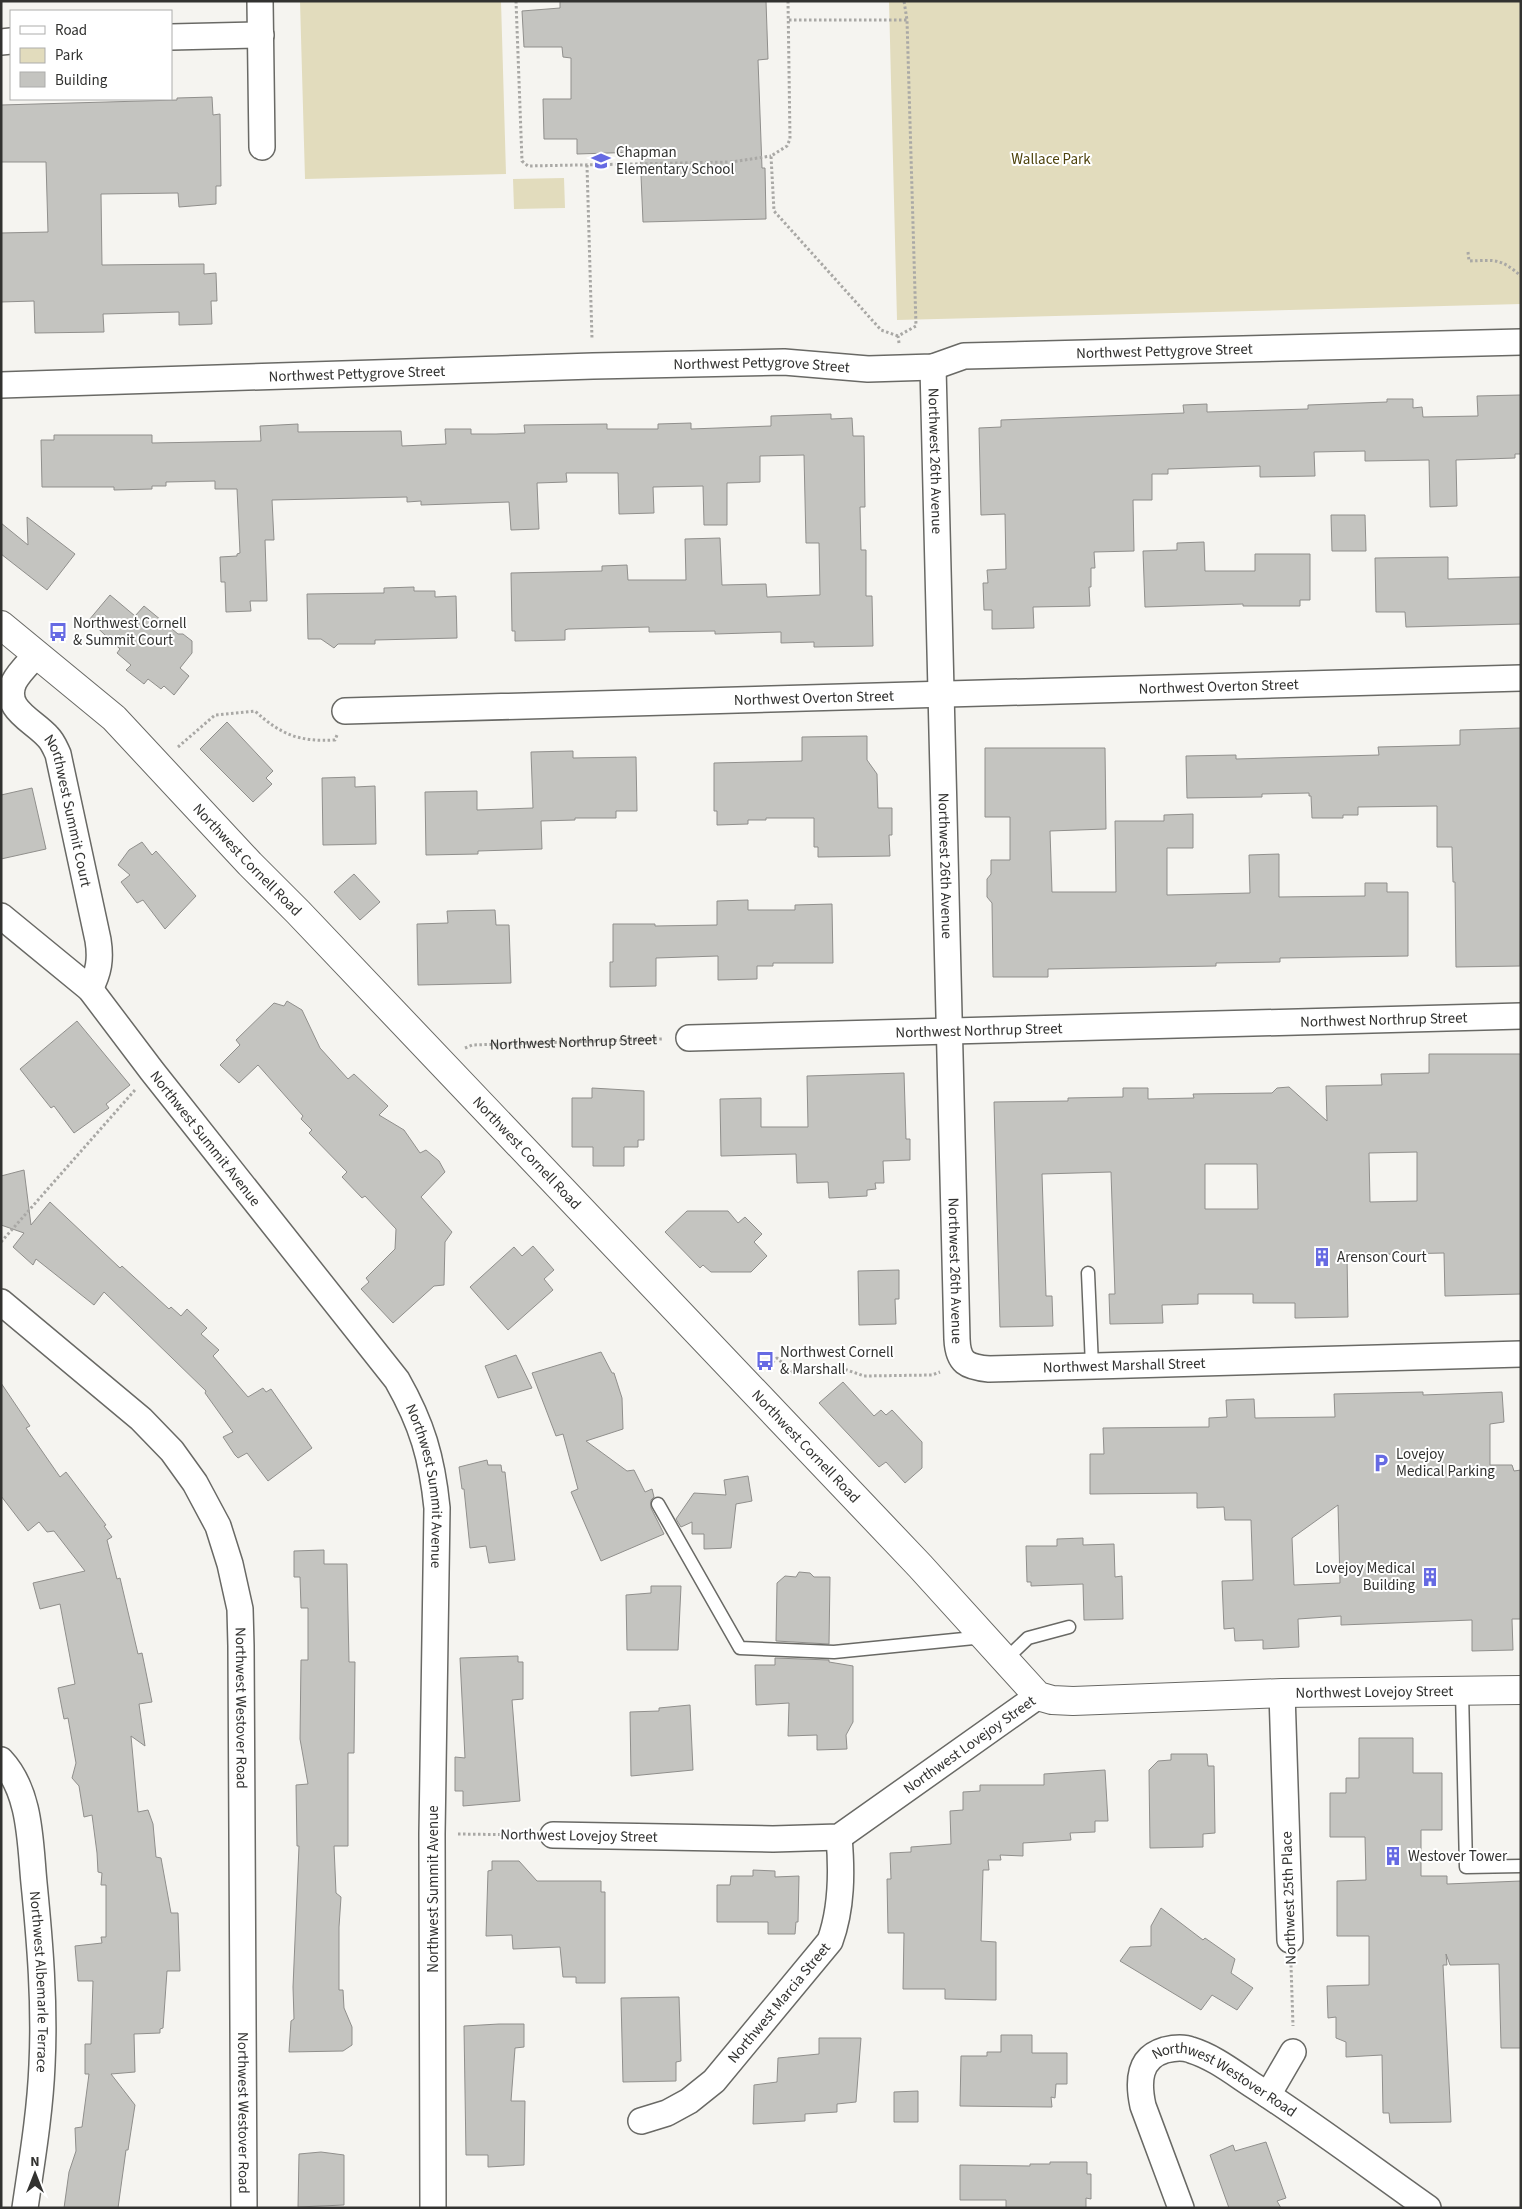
<svg xmlns="http://www.w3.org/2000/svg" width="1522" height="2209" font-family="'Source Sans 3',sans-serif">
<style>
.green{fill:#e2dcbd}
.building{fill:#c4c4c0;stroke:#908f8c;fill-rule:evenodd}
.lines{fill:none;stroke-linecap:round;stroke-linejoin:round}
.lane-casing{stroke:#696965;stroke-width:15}
.street-casing{stroke:#696965;stroke-width:28}
.secondary-casing{stroke:#696965;stroke-width:30}
.path{stroke:#a9a8a5;stroke-width:3;stroke-dasharray:2.5 2.5;stroke-linecap:butt}
.lane{stroke:#fff;stroke-width:12}
.street{stroke:#fff;stroke-width:25}
.secondary{stroke:#fff;stroke-width:28}
.labels{text-anchor:middle;dominant-baseline:central;stroke-width:4;stroke-linejoin:round;paint-order:stroke}
.poi-label{font-size:15px;fill:#323230;stroke:#fff;text-anchor:start}
.park-label{font-size:15px;fill:#4e430c;stroke:#fff}
.street-label{font-size:15px;fill:#323230;stroke:#fff}
</style>
<rect width="100%" height="100%" fill="#f5f4f0"/>
<!-- green -->
<path class="green" d="M300,1H501L506,174L305,179Z
M889,1H1521V304L897,320Z
M564,178L565,208L514,209L513,179Z"/>
<!-- building -->
<path class="building" d="M560,1H766L768,59L758,60L762,168H765L766,219L643,222L640,152L577,154V139H544L543,99H571V58L563,57L562,47H524L522,11L560,8Z
M212,97L213,115L220,114L221,186H216V204L179,207L178,193L101,194L102,265L204,264V274L216,273L217,301H211L212,324L179,325V312L103,314L104,332L35,333L34,301L1,302V233L48,232L46,162H1V105L177,100V98Z
M1521,395V454H1515V458L1456,460L1457,506L1430,507L1429,460L1365,461V451L1314,452L1315,476L1260,477V466L1168,469V474H1152V500H1133L1134,551L1094,552L1095,568H1091V587H1089L1090,606L1033,607L1034,628L992,629V610H984L983,583H988L987,570L1006,569L1005,514L981,515L979,428L1001,427V420L1184,413L1183,405L1207,404V412L1308,409V405L1387,402V399H1413V408L1422,407L1423,417L1478,416L1477,396Z
M831,414V419L852,418L853,436H864L865,507H860L861,550H866V596H872L873,646L814,647V642L781,643V632L715,634V631L649,632V627L568,629L565,630V640L515,641V631H512L511,573L602,571V566L627,565L628,580H686L685,539L720,538L722,585L766,584L767,597L820,595L819,543H806L804,455L760,456V482L727,483V525H704L703,486L653,487L654,513L619,514L618,473H566L567,482L537,483L539,529L511,530L509,502L421,505V501L407,502V497L272,500L274,540H265L267,601H250L251,611L226,612L225,582H221L220,557L237,556V554L240,553L237,489H215V481L166,482V486H152V489L114,490V487H42L41,440H54V435H152V443L261,441L260,426L298,424V432L401,431L402,446L446,444L445,429H471V434H496L525,433L524,425L607,424V429H658V424L691,423V429L771,426V416Z
M1331,515H1365L1366,551H1332Z
M27,517L75,554L47,590L1,554V523L28,545Z
M1204,542L1205,571H1255V554H1310V600H1300V606H1243V604L1145,607L1143,551L1177,550V543Z
M1448,557V579L1521,577V624L1406,627L1405,612H1376L1375,558Z
M414,587V591H435V597L456,596L457,638L375,640V644H338L334,648L321,639H308L307,594L384,593V588Z
M110,595L135,616L144,606L178,634H183L192,641V653L180,668L189,676L174,695L164,686L161,689L148,679L144,684L126,670L131,665L117,653L120,649L89,620Z
M227,722L273,771L266,778L272,784L253,802L200,749Z
M1521,728L1520,966L1456,967L1455,882H1453L1452,847H1437V806L1358,807V815H1343V818H1312L1311,796H1309V793L1262,794V797L1187,798L1186,756L1236,755V759L1379,755L1378,747L1460,745V730Z
M867,736V760L877,774L878,808H892V835H889L890,856L818,857V847H814V818H766V820H748V824L717,825V811H714V763L802,761V737Z
M985,748H1105L1106,829L1050,831L1052,892H1116L1115,821H1164V815L1193,814V848H1167V895L1250,893L1249,855L1279,854V897L1365,896V883H1387V892H1408V956L1280,958V962L1216,963V966L1048,969V977H993L992,903L987,897V879L991,874V860H1010V817H985Z
M573,751V758L636,757L637,811H616V818H575V820L541,821L542,849L478,851V854L426,855L425,792L477,791V810L533,808L531,752Z
M355,777V787L375,786L376,844L323,845L322,778Z
M32,788L46,849L1,859V795Z
M142,842L152,855L156,851L196,896L165,929L143,900L137,903L121,882L130,875L118,865L129,850Z
M354,874L380,902L360,920L334,892Z
M748,900V910H795V905L832,904L833,963H773V966H757V979L718,980V956L656,958V986L610,987V962H613V924H655V926L717,925V901Z
M495,910L496,925H509L511,983L418,985L417,924L448,923L447,911Z
M287,1001L302,1010L320,1048L348,1079L354,1074L388,1106L379,1115L404,1130L420,1153L426,1150L439,1161L445,1172L421,1197L452,1232L445,1242L444,1285L434,1286L393,1323L361,1289L369,1282L366,1278L395,1249L396,1229L365,1196L362,1198L342,1177L347,1172L309,1133L312,1130L301,1119L303,1116L258,1065L239,1083L220,1065L240,1045L236,1040L274,1003L284,1006Z
M77,1021L130,1085L106,1104L109,1108L74,1133L54,1106L51,1108L20,1069Z
M1429,1054H1521V1294L1445,1296L1444,1253L1347,1255L1348,1317L1295,1318V1303H1253V1294H1198V1304L1162,1305L1163,1323L1110,1324L1109,1294H1115L1111,1172L1042,1174L1046,1296H1052L1053,1326L1000,1327L994,1102L1068,1101V1098L1123,1097V1088H1148V1099L1194,1098L1193,1094L1272,1093L1277,1088L1289,1087L1327,1121L1326,1086L1382,1085L1381,1074L1429,1073ZM1417,1152V1201L1370,1202L1369,1153ZM1205,1164H1257L1258,1209H1205Z
M904,1073L906,1139H910V1160L883,1161L884,1183H875L876,1189L867,1190V1196L829,1198L828,1182L797,1183L796,1154L721,1156L720,1099L761,1098V1127H808L807,1076Z
M592,1088L644,1091V1140H638V1147H624V1166H593V1147H572V1098H592Z
M24,1170L31,1225L50,1202L120,1268L122,1266L169,1309L171,1307L181,1316L187,1309L207,1328L201,1334L219,1350L213,1356L248,1397L263,1388L266,1392L271,1389L312,1448L268,1481L247,1453L238,1458L235,1455L223,1437L233,1432L205,1393L206,1391L104,1292L94,1305L36,1259L33,1265L13,1247L24,1233L1,1225V1176Z
M687,1211H728L738,1223L745,1217L762,1234L754,1242L767,1256L751,1272H711L703,1265L700,1268L665,1232Z
M533,1246L554,1270L544,1279L553,1290L508,1330L470,1287L514,1247L522,1256Z
M899,1270V1299H895L896,1324L859,1325L858,1271Z
M601,1352L612,1373H614L622,1398L623,1429L586,1441L627,1471L634,1470L645,1492L652,1489L654,1497L651,1500V1508L664,1534L601,1561L571,1492L578,1489L563,1434L556,1436L532,1373Z
M516,1355L532,1388L498,1398L485,1366Z
M843,1382L874,1416L881,1410L886,1415L892,1410L922,1442V1468L905,1483L886,1462L879,1467L819,1403Z
M1,1383L30,1426L26,1428L60,1477L66,1472L106,1525L104,1526L112,1537L107,1540L117,1579L120,1578L138,1654L142,1653L152,1702L139,1704L145,1746L131,1736L138,1812L148,1810L153,1824L156,1857L161,1858L171,1913H178L180,1971H167L163,2028L160,2029V2033L134,2034L135,2072L111,2074L135,2105L128,2150H126L118,2208H64L69,2172L76,2151L75,2128L82,2127L89,2074H85V2044H91L93,1981H78L75,1946L102,1943L101,1937H106V1885H101L102,1873L98,1872L97,1853L92,1815L84,1817L79,1786L72,1778L76,1763L68,1718L64,1719L58,1688L75,1684L60,1604L40,1609L33,1583L85,1571L54,1531L47,1532L39,1522L28,1531L1,1496Z
M1423,1392V1395L1502,1392L1504,1422L1490,1424V1465H1512L1514,1471L1521,1470V1619H1512L1513,1650L1472,1651V1620L1341,1625V1616L1298,1619L1299,1647L1263,1649V1640L1235,1641L1234,1628L1224,1629L1222,1581L1253,1580L1251,1520H1225L1224,1507L1197,1508V1493L1090,1494V1454H1104L1103,1428L1209,1427V1418L1227,1417L1226,1400L1254,1399L1255,1418L1335,1417L1334,1394ZM1338,1505L1340,1583L1294,1585L1292,1538Z
M487,1460L488,1465H501L502,1472H505L515,1560L489,1563L486,1546L470,1548L464,1489H462L459,1467Z
M748,1476L752,1501L736,1504L731,1548L704,1549V1534H692V1522L681,1527L676,1519L694,1493L726,1495L724,1480Z
M1083,1538V1545L1114,1544L1115,1577L1122,1576L1123,1619L1084,1620L1083,1584L1031,1586V1582H1027L1026,1546H1057V1539Z
M324,1550V1564H347L349,1662H355L354,1753H348V1846H334L336,1893L341,1897L339,1927V1990H343L344,2008L352,2027V2045L343,2051L289,2052L291,2021L294,2019L293,1987L299,1846H297L296,1785L308,1784L300,1739L301,1660H308V1608H301L300,1577H294V1551Z
M799,1572L810,1573L814,1577H830L829,1644L776,1641L777,1583L785,1576L796,1577Z
M651,1586H681L678,1650H627L626,1595L651,1593Z
M518,1656V1662H523V1699L512,1700L520,1801L463,1806V1791H455V1757L465,1758L460,1658Z
M775,1658L829,1660V1662L853,1666V1722L846,1735L847,1749L817,1750V1735L788,1736L789,1703L756,1705L755,1665H775Z
M690,1705L693,1770L631,1776L630,1712L659,1711V1708Z
M1359,1738H1413V1773H1442V1830H1421V1876H1447V1884L1521,1881V2048H1501L1499,1964L1450,1965L1446,1954L1447,1965H1443L1451,2122L1390,2123L1389,2113H1383L1382,2055L1346,2057V2042L1336,2038V2017L1328,2018L1327,1986L1369,1985V1936H1337V1881L1366,1880L1365,1837H1330V1793H1346V1778H1359Z
M1171,1754H1207L1208,1766H1214L1215,1833L1203,1834V1847L1150,1848L1149,1770L1158,1761L1171,1760Z
M1105,1770L1108,1821H1095V1832L1070,1833L1071,1840L1023,1843V1856L1000,1855L1001,1860H988L989,1870H983L981,1941L996,1942V2000L945,1999V1989H903L904,1933H888L887,1879H891L890,1853L911,1852V1847L951,1844L950,1811L963,1810V1792L980,1791V1785H1044V1774Z
M492,1861H519L537,1881H601V1892H605V1983H576V1977H563L560,1947L513,1949L512,1935L486,1936L488,1871L492,1870Z
M753,1870L775,1871V1877L799,1876L798,1922H796L795,1934H768V1922H717V1885H730L731,1876H753Z
M1161,1908L1203,1940L1205,1938L1235,1959L1231,1973L1253,1988L1237,2010L1212,1995L1201,2010L1120,1961L1130,1947L1151,1946V1926Z
M679,1997L681,2061L676,2062V2081L623,2082L621,1998Z
M499,2024H524V2047L515,2048L511,2101H525L524,2165L488,2167V2155H466L464,2026Z
M1001,2035H1032V2053H1067V2084H1056L1055,2098L1051,2097L1052,2107L960,2106L961,2056H987V2052H1001Z
M819,2038H861L856,2102L837,2104V2112L805,2114V2121L753,2124L754,2085L777,2082L778,2058L819,2054Z
M918,2091V2122H894V2092Z
M1266,2142L1286,2198L1277,2201L1281,2208H1229L1210,2155L1233,2145L1235,2151Z
M321,2152L344,2155V2205L298,2207L299,2154Z
M1050,2162H1087V2174H1091V2199L1086,2198V2208H1006V2200H960V2165L1030,2166V2164H1050Z"/>
<g class="lines">
<!-- lane casing -->
<g class="lane-casing">
<path id="lane" d="M1088,1273L1092,1366
M658,1504L740,1648L834,1652L984,1637
M1005,1660L1028,1638L1069,1627
M1462,1691L1466,1867L1521,1866"/>
</g>
<!-- street casing -->
<g class="street-casing">
<g id="street">
<path d="M260,1L262,147"/>
<path d="M171,37L261,35"/>
<path d="M1,42L11,41"/>
<path id="s2" d="M933,367L957,1339C958,1363 967,1367 989,1369L1521,1354"/>
<path id="s3" d="M1,385L593,366L784,362L868,369L933,367L964,356L1521,342"/>
<path id="s4" d="M37,654C30,662 19,672 14,682C2,709 33,720 48,737C53,742 55,748 58,754L98,940C101,959 99,972 90,989"/>
<path id="s5" d="M345,711L1521,678"/>
<path id="s6" d="M1,916L90,989L152,1071L397,1380C422,1424 432,1458 437,1508L432,1834L433,2208"/>
<path id="s7" d="M689,1038L1521,1016"/>
<path id="s8" d="M1,1302L141,1419L172,1451L195,1483L218,1526L230,1564L240,1609L241,1646L244,2208"/>
<path d="M1282,1693L1290,1940"/>
<path id="s9" d="M1,1760C31,1792 30,1842 34,1883C40,1943 45,2004 42,2065C40,2113 32,2160 25,2208"/>
<path id="s10" d="M553,1835L773,1839L839,1837L1038,1696"/>
<path d="M1268,2095L1293,2052"/>
<path id="s11" d="M641,2121L667,2113L689,2101L714,2081L830,1941C842,1908 842,1872 839,1837"/>
<path id="s12" d="M1181,2208L1143,2106C1138,2083 1138,2058 1165,2050C1173,2048 1184,2047 1191,2050C1214,2057 1234,2073 1254,2086C1313,2124 1370,2167 1428,2208"/>
</g>
</g>
<!-- secondary casing -->
<g class="secondary-casing">
<g id="secondary">
<path id="s13" d="M1,625L114,718L250,864L298,912L920,1566L1038,1696L1052,1700L1073,1701L1282,1693L1521,1690"/>
</g>
</g>
<!-- path -->
<g class="path">
<path d="M516,1L522,161L528,166L731,162L771,156"/>
<path d="M788,1L790,139L787,146L771,156L774,211L881,330L898,336"/>
<path d="M789,20H907"/>
<path d="M587,165L592,339"/>
<path d="M1468,252L1469,261C1496,260 1500,258 1521,276"/>
<path d="M899,343L898,336L916,326L907,20L904,1"/>
<path d="M178,747L215,715L255,711C281,735 300,742 335,740L337,735"/>
<path id="s1" d="M465,1048L472,1045L663,1039"/>
<path d="M1,1242L135,1090"/>
<path d="M769,1366L777,1358L792,1372L847,1370L864,1376L932,1375L940,1372"/>
<path d="M458,1834L527,1835"/>
<path d="M1291,1965L1293,2026"/>
</g>
<!-- lane -->
<use href="#lane" class="lane"/>
<!-- street -->
<use href="#street" class="street"/>
<!-- secondary -->
<use href="#secondary" class="secondary"/>
</g>
<!-- icons -->
<defs>
<g id="school-bare" transform="scale(1.5)"><path d="M0-5L7-2L0 1L-7-2ZM-4 1L0 2.5L4 1V4Q0 6-4 4Z" fill="#666ae3" stroke="#fff" stroke-width="2.5" paint-order="stroke"/></g>
<g id="bus-bare" transform="scale(1.5)"><path d="M-5-6H5V4H4V6H2V4H-2V6H-4V4H-5ZM-3.5-4V0h7V-4ZM-3.5 1.2v1.5H-2V1.2ZM2 1.2v1.5H3.5V1.2Z" fill="#666ae3" stroke="#fff" stroke-width="2.5" paint-order="stroke"/></g>
<g id="building-bare" transform="scale(1.5)"><path d="M-4-6H4V6H1V3H-1V6H-4ZM-2.5-4.3h1.7v1.8h-1.7ZM.8-4.3h1.7v1.8H.8ZM-2.5-1h1.7V.8h-1.7ZM.8-1h1.7V.8H.8Z" fill="#666ae3" stroke="#fff" stroke-width="2.5" paint-order="stroke"/></g>
<g id="parking-bare" transform="scale(1.5)"><path d="M-3.5-5.5H1a3.5 3.5 0 0 1 0 7H-1V5.5H-3.5ZM-1-3.4V-.6H.8a1.4 1.4 0 0 0 0-2.8Z" fill="#666ae3" stroke="#fff" stroke-width="2.5" paint-order="stroke"/></g>
</defs>
<g fill-rule="evenodd">
<use href="#school-bare" x="601" y="161"/>
<use href="#bus-bare" x="58" y="632"/>
<use href="#building-bare" x="1322" y="1257"/>
<use href="#bus-bare" x="765" y="1361"/>
<use href="#parking-bare" x="1381" y="1463"/>
<use href="#building-bare" x="1430" y="1577"/>
<use href="#building-bare" x="1393" y="1856"/>
</g>
<g class="labels">
<!-- poi labels -->
<g class="poi-label">
<text x="616" y="152">Chapman<tspan x="616" dy="17">Elementary School</tspan></text>
<text x="73" y="623">Northwest Cornell<tspan x="73" dy="17">&amp; Summit Court</tspan></text>
<text x="1337" y="1257">Arenson Court</text>
<text x="780" y="1352">Northwest Cornell<tspan x="780" dy="17">&amp; Marshall</tspan></text>
<text x="1396" y="1454">Lovejoy<tspan x="1396" dy="17">Medical Parking</tspan></text>
<text x="1415" y="1568" text-anchor="end">Lovejoy Medical<tspan x="1415" dy="17">Building</tspan></text>
<text x="1408" y="1856">Westover Tower</text>
</g>
<!-- park labels -->
<g class="park-label">
<text x="1051" y="159">Wallace Park</text>
</g>
<!-- street labels -->
<g class="street-label">
<text stroke="none"><textPath href="#s3" startOffset="1166">Northwest Pettygrove Street</textPath></text>
<text stroke="none"><textPath href="#s3" startOffset="761">Northwest Pettygrove Street</textPath></text>
<text stroke="none"><textPath href="#s3" startOffset="356">Northwest Pettygrove Street</textPath></text>
<text stroke="none"><textPath href="#s2" startOffset="94">Northwest 26th Avenue</textPath></text>
<text stroke="none"><textPath href="#s5" startOffset="874">Northwest Overton Street</textPath></text>
<text stroke="none"><textPath href="#s5" startOffset="469">Northwest Overton Street</textPath></text>
<text stroke="none"><textPath href="#s4" startOffset="184">Northwest Summit Court</textPath></text>
<text stroke="none"><textPath href="#s13" startOffset="341">Northwest Cornell Road</textPath></text>
<text stroke="none"><textPath href="#s2" startOffset="499">Northwest 26th Avenue</textPath></text>
<text stroke="none"><textPath href="#s7" startOffset="695">Northwest Northrup Street</textPath></text>
<text stroke="none"><textPath href="#s7" startOffset="290">Northwest Northrup Street</textPath></text>
<text stroke="none"><textPath href="#s1" startOffset="109">Northwest Northrup Street</textPath></text>
<text stroke="none"><textPath href="#s6" startOffset="304">Northwest Summit Avenue</textPath></text>
<text stroke="none"><textPath href="#s13" startOffset="746">Northwest Cornell Road</textPath></text>
<text stroke="none"><textPath href="#s2" startOffset="904">Northwest 26th Avenue</textPath></text>
<text stroke="none"><textPath href="#s2" startOffset="1158">Northwest Marshall Street</textPath></text>
<text stroke="none"><textPath href="#s13" startOffset="1151">Northwest Cornell Road</textPath></text>
<text stroke="none"><textPath href="#s6" startOffset="724">Northwest Summit Avenue</textPath></text>
<text stroke="none"><textPath href="#s13" startOffset="1829">Northwest Lovejoy Street</textPath></text>
<text stroke="none"><textPath href="#s8" startOffset="500">Northwest Westover Road</textPath></text>
<text stroke="none"><textPath href="#s10" startOffset="446">Northwest Lovejoy Street</textPath></text>
<text transform="translate(579 1836) rotate(1)">Northwest Lovejoy Street</text>
<text transform="translate(433 1889) rotate(-90)">Northwest Summit Avenue</text>
<text transform="translate(1289 1898) rotate(-92)">Northwest 25th Place</text>
<text stroke="none"><textPath href="#s9" startOffset="229">Northwest Albemarle Terrace</textPath></text>
<text stroke="none"><textPath href="#s11" startOffset="186">Northwest Marcia Street</textPath></text>
<text stroke="none"><textPath href="#s12" startOffset="244">Northwest Westover Road</textPath></text>
<text stroke="none"><textPath href="#s8" startOffset="905">Northwest Westover Road</textPath></text>
</g>
</g>
<!-- border -->
<rect width="1522" height="2209" fill="none" stroke="#323230" stroke-width="5"/>
<!-- legend -->
<rect x="10" y="10" width="162" height="90" fill="#ffffff" stroke="#adadac"/>
<rect x="20" y="26" width="25" height="8" fill="#ffffff" stroke="#adadac"/>
<text x="55" y="35" font-size="15" fill="#323230">Road</text>
<rect x="20" y="48" width="25" height="15" fill="#e2dcbd" stroke="#adadac"/>
<text x="55" y="60" font-size="15" fill="#323230">Park</text>
<rect x="20" y="72" width="25" height="15" fill="#c4c4c0" stroke="#adadac"/>
<text x="55" y="85" font-size="15" fill="#323230">Building</text>
<!-- north arrow -->
<g transform="translate(35 2174)" stroke="#ffffff" stroke-width="4" paint-order="stroke">
<path d="M0-4L9 19L0 12L-9 19Z" fill="#323230"/>
<text y="-8" font-size="14" font-weight="bold" text-anchor="middle" fill="#323230">N</text>
</g>
</svg>
